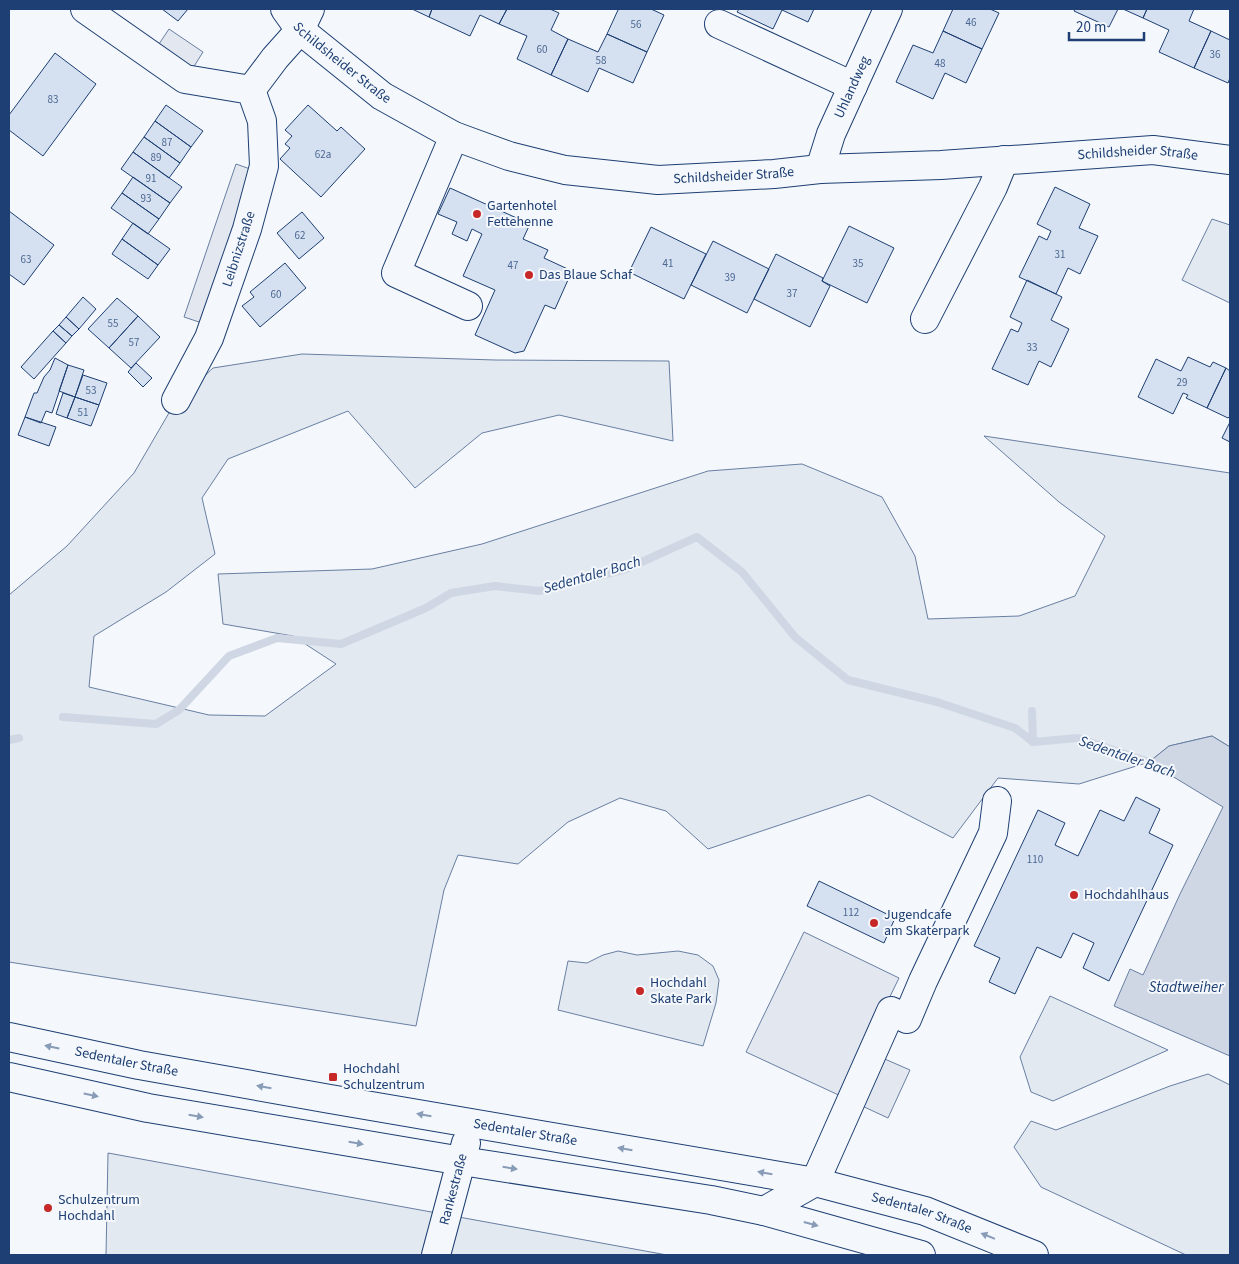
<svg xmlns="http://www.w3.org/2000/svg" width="1239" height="1264" font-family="'Source Sans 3',sans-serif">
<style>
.green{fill:#e3e9f0;stroke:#687fa3}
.parking{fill:#e3e8f0;stroke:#687fa3}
.water{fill:#cfd7e4;stroke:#687fa3}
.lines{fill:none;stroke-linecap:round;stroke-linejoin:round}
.stream{stroke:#cfd7e4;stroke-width:8}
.building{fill:#d5e0f0;stroke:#1d3f73}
.minor-casing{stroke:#1d3f73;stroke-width:30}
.minor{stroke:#f4f7fb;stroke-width:28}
.oneway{fill:#889bb7}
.poi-dot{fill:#c62828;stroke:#f4f7fb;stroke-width:2}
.labels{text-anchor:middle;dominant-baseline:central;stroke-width:4;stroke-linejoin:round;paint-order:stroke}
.number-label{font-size:11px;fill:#4b6792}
.street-label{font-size:14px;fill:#1d3f73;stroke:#f4f7fb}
.poi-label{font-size:14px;fill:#1d3f73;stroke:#f4f7fb;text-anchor:start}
.water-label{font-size:15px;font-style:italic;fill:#1d3f73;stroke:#f4f7fb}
</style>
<rect width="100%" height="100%" fill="#f4f7fb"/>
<!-- green -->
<path class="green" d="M1212,219L1230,225V303L1182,280Z
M302,354L495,360L669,361L673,441L559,415L482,433L415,488L348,411L228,459L202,498L215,554L166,592L94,636L89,687L209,715L265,716L336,664L293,636L223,624L218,574L372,569L482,544L708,471L802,464L882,497L915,556L928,619L1019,616L1075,596L1105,536L1059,502L984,436L1230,473V747L1212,736L1169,746L1149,762L1079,784L998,778L953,838L869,795L708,849L666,811L620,798L568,822L518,864L458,855L444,890L416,1026L9,962V595L67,546L134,473L173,406L213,368Z
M618,951L637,955L678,951L698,955L713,966L719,980L716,1003L703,1046L558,1010L568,961L587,963L603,955Z
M1050,996L1168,1050L1053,1101L1031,1092L1020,1057Z
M1208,1074L1230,1085V1255H1186L1041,1187L1014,1147L1031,1121L1056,1130L1170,1086Z
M108,1153L667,1255H106Z"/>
<!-- parking -->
<path class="parking" d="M169,29L203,52L193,68L159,44Z
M236,164L253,170L202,323L184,317Z
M804,932L899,978L864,1050L910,1070L888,1118L746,1052Z"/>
<!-- water -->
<path class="water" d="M1212,736L1230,747V1056L1114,1006L1130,969L1143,975L1180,894L1223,807L1149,762L1169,746Z"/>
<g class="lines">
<!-- stream -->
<path class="stream" d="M1032,711L1033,742
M63,717L156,724L179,710L229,656L277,638L341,644L426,608L451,593L495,586L539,591L626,569L697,537L742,572L795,637L848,680L937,702L1015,728L1033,742L1078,738L1158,765
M9,740L19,738"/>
</g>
<!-- building -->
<path class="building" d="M162,9H188L178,21Z
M412,9H432L429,17Z
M432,9H507L499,24L480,15L470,36L429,17Z
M507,9H550L559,13L551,30L568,39L551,75L517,59L527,36L499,24Z
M617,9H651L664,15L647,52L607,34L618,10Z
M739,9H814L808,22L782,10L773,29L737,12Z
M953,9H990L999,13L982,49L943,31Z
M1075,9H1118L1109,27L1074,11Z
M1123,9H1147L1143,18Z
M1147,9H1194L1189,21L1211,31L1194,68L1159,52L1169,30L1143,18Z
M943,31L982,49L966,83L945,73L933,99L896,82L913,45L933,53Z
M1211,31L1230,40V78L1228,83L1194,68Z
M607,34L647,52L633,83L599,68L588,92L551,75L568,39L598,52Z
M55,53L96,84L43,156L9,130V115Z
M166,105L203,131L191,147L155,121Z
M308,105L337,131L341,127L365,149L321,197L280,159L290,148L285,144L292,136L285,130Z
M155,121L191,147L180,163L144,137Z
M144,137L180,163L169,178L133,152Z
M133,152L182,187L170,203L121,169Z
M133,177L170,203L159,219L122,193Z
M1055,187L1090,204L1079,228L1098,236L1080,274L1068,268L1056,294L1019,277L1039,236L1047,240L1051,231L1037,224Z
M450,188L530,224L523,239L548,250L544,258L572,271L555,309L545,305L524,351L515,353L475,335L495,290L463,276L482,234L472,229L467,241L452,234L457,222L438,214Z
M122,193L159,219L148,234L111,208Z
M9,211L54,245L24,285L9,274Z
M302,212L324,238L299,259L277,233Z
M133,223L170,249L158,265L122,239Z
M849,226L894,248L867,303L822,281Z
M651,227L706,254L684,299L629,272Z
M122,239L158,265L148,279L112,254Z
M713,241L769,269L747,313L691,285Z
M776,254L823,278L822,281L830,286L810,327L754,299Z
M285,263L306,288L260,327L242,306L254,297L250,292Z
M1027,280L1062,297L1051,320L1069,329L1051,367L1039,361L1028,385L992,369L1011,329L1018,332L1022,323L1010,317Z
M83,297L96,309L79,329L66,317Z
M117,298L138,316L109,348L88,329Z
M138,316L160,337L131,368L109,348Z
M66,317L79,329L72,336L59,325Z
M59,325L72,336L66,343L53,331Z
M53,331L66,343L34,379L21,367Z
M1188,357L1210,367L1213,362L1226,368L1207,408L1186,398L1188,395L1183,393L1173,414L1138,397L1156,359L1181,371Z
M55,358L68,365L52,413L46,411L41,423L25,417L34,393H37L44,377L50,370Z
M136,363L152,378L143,387L128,372Z
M68,365L84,370L75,397L59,391Z
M1226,368L1230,371V416L1228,418L1207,408Z
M83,375L107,383L99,405L75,397Z
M63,393L75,397L67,418L56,414Z
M75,397L99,405L91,426L67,418Z
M25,417L56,427L49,446L18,435Z
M1230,422V442L1222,438Z
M1136,797L1160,809L1149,833L1173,845L1109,981L1083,968L1094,943L1073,933L1061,958L1037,947L1015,994L989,982L1000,958L974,946L1038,810L1065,823L1055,845L1078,856L1100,810L1124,821Z
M819,881L895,918L884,943L807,906Z"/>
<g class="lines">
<!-- minor casing -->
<g class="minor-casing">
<g id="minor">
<path d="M85,9L185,79L251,90L262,121L264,166L247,229L209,338L176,400"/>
<path id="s1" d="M285,9L300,30L382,96L454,136L509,156L565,170L658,180L774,174L820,169L941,165L1153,150L1230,160"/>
<path d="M719,24L853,86"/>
<path d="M251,90L275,58L300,30L310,9"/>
<path d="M454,136L396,273L468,306"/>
<path id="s2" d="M820,169L831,134L888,9"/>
<path d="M925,319L993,187L1004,160"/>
<path id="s3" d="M9,1037L139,1065L330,1099L815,1182L925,1211L1034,1255"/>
<path d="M9,1077L148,1108L462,1161L711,1200L764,1211L921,1255"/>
<path d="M764,1211L815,1182L891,1011L907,1019L923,981L993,833L997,801"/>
<path id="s4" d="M436,1255L466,1143"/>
</g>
</g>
<!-- minor -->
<use href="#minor" class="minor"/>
</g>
<!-- one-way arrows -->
<defs><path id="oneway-solid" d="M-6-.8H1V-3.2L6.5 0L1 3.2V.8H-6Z" transform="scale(1.25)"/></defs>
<g class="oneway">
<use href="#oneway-solid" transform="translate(52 1047) rotate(-168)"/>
<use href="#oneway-solid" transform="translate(264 1087) rotate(-170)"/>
<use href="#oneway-solid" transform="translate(91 1095) rotate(12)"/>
<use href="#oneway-solid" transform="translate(424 1115) rotate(-170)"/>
<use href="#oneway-solid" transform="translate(196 1116) rotate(10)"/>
<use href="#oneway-solid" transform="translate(356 1143) rotate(10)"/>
<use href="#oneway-solid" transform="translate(625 1149) rotate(-170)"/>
<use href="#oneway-solid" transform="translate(510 1168) rotate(9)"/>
<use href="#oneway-solid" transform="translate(765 1173) rotate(-170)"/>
<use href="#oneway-solid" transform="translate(811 1224) rotate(15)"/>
<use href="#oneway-solid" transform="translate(988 1236) rotate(-158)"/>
</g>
<!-- markers -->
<g class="poi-dot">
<circle cx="477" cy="214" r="5"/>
<circle cx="529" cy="275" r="5"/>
<circle cx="1074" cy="895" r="5"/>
<circle cx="874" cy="923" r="5"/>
<circle cx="640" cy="991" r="5"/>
<rect x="328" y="1072" width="10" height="10" rx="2.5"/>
<circle cx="48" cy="1208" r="5"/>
</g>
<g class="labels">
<!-- number labels -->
<g class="number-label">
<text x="971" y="22">46</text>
<text x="636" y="24">56</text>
<text x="542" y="49">60</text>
<text x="1215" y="54">36</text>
<text x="601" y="60">58</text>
<text x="940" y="63">48</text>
<text x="53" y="99">83</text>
<text x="167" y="142">87</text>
<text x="323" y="154">62a</text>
<text x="156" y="157">89</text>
<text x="151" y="178">91</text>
<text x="146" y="198">93</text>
<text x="300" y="235">62</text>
<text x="1060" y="254">31</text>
<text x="26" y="259">63</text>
<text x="668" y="263">41</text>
<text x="858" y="263">35</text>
<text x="513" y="265">47</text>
<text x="730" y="277">39</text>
<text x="792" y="293">37</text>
<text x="276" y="294">60</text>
<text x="113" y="323">55</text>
<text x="134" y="342">57</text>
<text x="1032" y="347">33</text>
<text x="1182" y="382">29</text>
<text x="91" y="390">53</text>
<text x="83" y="412">51</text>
<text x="1035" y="859">110</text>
<text x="851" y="912">112</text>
</g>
<!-- street labels -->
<g class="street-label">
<text stroke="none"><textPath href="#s1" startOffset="79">Schildsheider Straße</textPath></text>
<text stroke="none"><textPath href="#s2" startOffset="88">Uhlandweg</textPath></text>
<text stroke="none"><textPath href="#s1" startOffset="904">Schildsheider Straße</textPath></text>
<text stroke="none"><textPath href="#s1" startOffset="499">Schildsheider Straße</textPath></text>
<text transform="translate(239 249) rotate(-72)">Leibnizstraße</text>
<text stroke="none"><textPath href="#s3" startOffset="120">Sedentaler Straße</textPath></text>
<text stroke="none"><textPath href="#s3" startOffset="525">Sedentaler Straße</textPath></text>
<text stroke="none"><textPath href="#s4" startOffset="68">Rankestraße</textPath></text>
<text stroke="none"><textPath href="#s3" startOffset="930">Sedentaler Straße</textPath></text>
</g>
<!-- poi labels -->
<g class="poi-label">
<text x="487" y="206">Gartenhotel<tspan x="487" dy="16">Fettehenne</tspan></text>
<text x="539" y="275">Das Blaue Schaf</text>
<text x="1084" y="895">Hochdahlhaus</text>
<text x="884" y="915">Jugendcafe<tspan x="884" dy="16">am Skaterpark</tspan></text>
<text x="650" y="983">Hochdahl<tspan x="650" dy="16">Skate Park</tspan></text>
<text x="343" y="1069">Hochdahl<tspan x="343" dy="16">Schulzentrum</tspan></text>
<text x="58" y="1200">Schulzentrum<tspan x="58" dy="16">Hochdahl</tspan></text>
</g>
<!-- water labels -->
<g class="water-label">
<text transform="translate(592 575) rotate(-16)">Sedentaler Bach</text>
<text transform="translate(1127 757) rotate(19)">Sedentaler Bach</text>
<text x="1186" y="987">Stadtweiher</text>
</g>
</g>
<!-- border -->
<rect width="1239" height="1264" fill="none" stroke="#1d3f73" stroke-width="20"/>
<!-- scale -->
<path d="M1069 32v8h75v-8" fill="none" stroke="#1d3f73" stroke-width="2.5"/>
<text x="1076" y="32" font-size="15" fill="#1d3f73" stroke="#f4f7fb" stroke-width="4" paint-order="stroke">20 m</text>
</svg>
